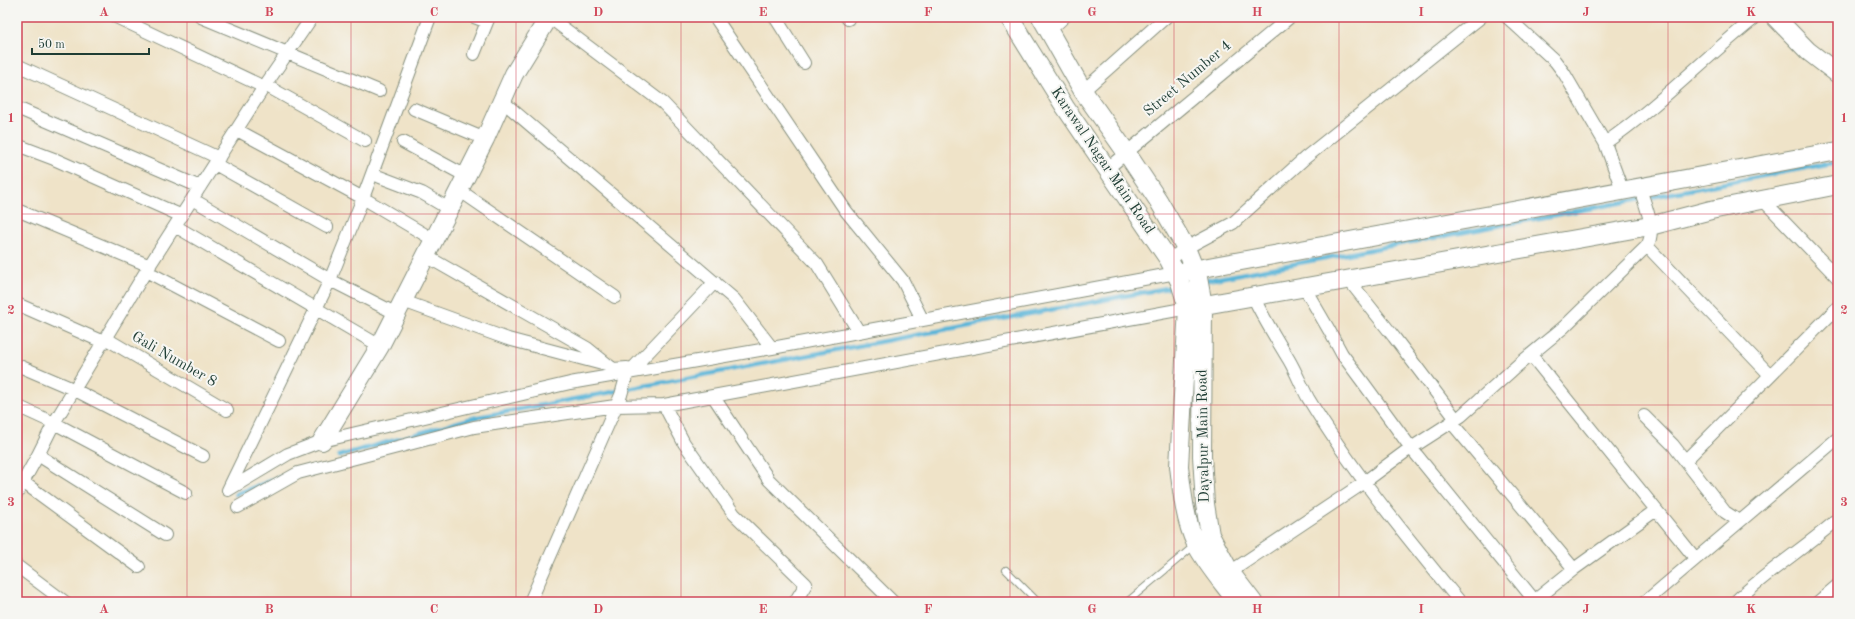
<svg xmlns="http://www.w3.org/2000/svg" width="1855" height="619" font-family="'Old Standard TT',serif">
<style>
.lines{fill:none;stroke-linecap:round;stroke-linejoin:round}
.stream{stroke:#5bb6d9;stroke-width:4.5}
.lane-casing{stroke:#87907e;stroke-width:8}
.street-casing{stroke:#87907e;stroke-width:14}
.secondary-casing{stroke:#87907e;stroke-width:20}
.lane{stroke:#fff;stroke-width:6}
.street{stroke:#fff;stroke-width:12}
.secondary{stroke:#fff;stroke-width:18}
.grid{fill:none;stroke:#d1495b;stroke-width:1;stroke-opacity:0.55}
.labels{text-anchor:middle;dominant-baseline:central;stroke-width:4;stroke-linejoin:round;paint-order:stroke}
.street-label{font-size:15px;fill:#1f3d34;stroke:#f6f6f2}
.neatline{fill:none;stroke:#d1495b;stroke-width:1.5}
.grid-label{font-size:13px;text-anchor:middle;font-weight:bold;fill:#d1495b}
</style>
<rect width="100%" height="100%" fill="#f6f6f2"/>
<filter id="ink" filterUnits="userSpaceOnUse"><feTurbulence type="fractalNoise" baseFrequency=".025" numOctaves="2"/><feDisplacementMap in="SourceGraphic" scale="8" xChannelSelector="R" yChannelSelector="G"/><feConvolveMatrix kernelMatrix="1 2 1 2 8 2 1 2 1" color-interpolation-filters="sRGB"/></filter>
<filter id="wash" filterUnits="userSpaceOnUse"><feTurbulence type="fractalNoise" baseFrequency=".012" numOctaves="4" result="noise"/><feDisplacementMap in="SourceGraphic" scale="16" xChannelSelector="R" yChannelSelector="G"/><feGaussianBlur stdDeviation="0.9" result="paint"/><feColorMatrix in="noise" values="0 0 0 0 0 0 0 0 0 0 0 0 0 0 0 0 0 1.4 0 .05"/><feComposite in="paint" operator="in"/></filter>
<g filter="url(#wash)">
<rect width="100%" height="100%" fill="#efe3c8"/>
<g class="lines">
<!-- stream -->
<path class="stream" d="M1203,281L1838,162
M339,456L473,418L1178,286
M236,494L281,477"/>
</g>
</g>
<g filter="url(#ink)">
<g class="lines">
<!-- lane casing -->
<g class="lane-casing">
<path id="lane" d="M1006,570L1038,602
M1127,602L1195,545"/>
</g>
<!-- street casing -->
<g class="street-casing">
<path id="street" d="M116,17L264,87
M201,17L379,91
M474,17L487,22
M549,17L663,103L817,264L859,332
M715,17L846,211L903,281L922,319
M775,17L804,63
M847,17L848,19
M1507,17L1555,61L1564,73L1605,143L1623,192
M1049,31L1064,17
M474,54L489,17
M17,65L219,158
M265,85L365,141
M1083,91L1166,17
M501,100L734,299L772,348
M17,108L200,187
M414,109L485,139
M237,130L363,198L434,240
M403,142L466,176
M1605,143C1659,106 1704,58 1756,17
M17,145L54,159L182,216
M215,164L327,227
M1108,168L1290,17
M380,177L422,193L449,209
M459,190L615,297
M192,199L330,280L397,314
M1763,200L1838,278
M17,210L150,266
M175,226L380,346
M1647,246L1770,375
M426,256L587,348L613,369L627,368
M1169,260L1186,248L1233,223L1305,158L1481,17
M146,271L279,341
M1348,279L1394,337L1456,419
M1304,287L1329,330L1342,354L1365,385L1411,448L1535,601
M1253,296C1263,318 1276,338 1289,360C1296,372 1301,385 1308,398C1352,471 1406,536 1460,602
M403,301L508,339L606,365
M17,304L103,342
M105,338L227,410
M1531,355L1695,558
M17,365L73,389L203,456
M713,396L769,480L893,602
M664,405L684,443L734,514L806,584L795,602
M17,406L54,423L186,493
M1644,416L1673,445L1725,512L1739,521
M1451,422L1574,569
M38,455L165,535
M1686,460L1838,307
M23,482L139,567
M228,490L288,454L322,441L570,383L772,348L1176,273
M228,490L330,280L363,198L430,17
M17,493L38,455L54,423L146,271L262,90L312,17
M238,507L298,473L474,427L615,406L664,405L1188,308
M17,566L65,602
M1224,576L1359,486L1405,452L1461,416L1518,365L1564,327L1647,246C1657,230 1645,205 1640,189
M530,602L621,395L626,377L633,368L715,282
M1533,602L1574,569L1656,510
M1645,602L1838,438
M1735,602C1767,571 1805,548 1838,519
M1818,602L1838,585"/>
</g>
<!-- secondary casing -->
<g class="secondary-casing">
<path id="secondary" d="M1009,17L1065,107L1169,260L1180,282L1188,308L1179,466C1182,492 1185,521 1196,544C1206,564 1224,584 1237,602
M1041,17L1083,91L1126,152L1158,200L1186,248L1198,278L1203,305L1202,456L1205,504L1210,535L1230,572L1253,602
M1775,17L1808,51L1838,74
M1176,273L1838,151
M1188,308L1650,226L1711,210L1838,185
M322,441L380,346L485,139L514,74L549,17"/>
</g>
<!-- lane -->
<use href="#lane" class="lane"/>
<!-- street -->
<use href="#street" class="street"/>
<!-- secondary -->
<use href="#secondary" class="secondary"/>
</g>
</g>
<!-- grid -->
<path class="grid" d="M187,17V602M351,17V602M516,17V602M681,17V602M845,17V602M1010,17V602M1174,17V602M1339,17V602M1504,17V602M1668,17V602M17,214H1838M17,405H1838"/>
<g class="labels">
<!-- street labels -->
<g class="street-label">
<text transform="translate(1188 79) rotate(-40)">Street Number 4</text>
<text transform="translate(1102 161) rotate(56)">Karawal Nagar Main Road</text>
<text transform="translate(174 360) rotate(30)">Gali Number 8</text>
<text transform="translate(1204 436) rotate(-91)">Dayalpur Main Road</text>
</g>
</g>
<!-- margin -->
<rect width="1855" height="619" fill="none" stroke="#f6f6f2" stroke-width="44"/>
<!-- scale -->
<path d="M32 48v6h117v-6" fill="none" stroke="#1f3d34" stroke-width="2"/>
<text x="38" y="48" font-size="12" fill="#1f3d34" stroke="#f6f6f2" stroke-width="3" paint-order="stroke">50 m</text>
<rect x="22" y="22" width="1811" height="575" class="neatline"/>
<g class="grid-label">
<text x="104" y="16">A</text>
<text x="269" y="16">B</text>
<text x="434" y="16">C</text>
<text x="598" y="16">D</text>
<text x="763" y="16">E</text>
<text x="928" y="16">F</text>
<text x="1092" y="16">G</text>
<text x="1257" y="16">H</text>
<text x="1421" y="16">I</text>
<text x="1586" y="16">J</text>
<text x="1751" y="16">K</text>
<text x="11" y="122">1</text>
<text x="1844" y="122">1</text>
<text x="11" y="314">2</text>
<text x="1844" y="314">2</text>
<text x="11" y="506">3</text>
<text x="1844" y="506">3</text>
<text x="104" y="613">A</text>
<text x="269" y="613">B</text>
<text x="434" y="613">C</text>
<text x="598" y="613">D</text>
<text x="763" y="613">E</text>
<text x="928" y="613">F</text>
<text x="1092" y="613">G</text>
<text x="1257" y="613">H</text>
<text x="1421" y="613">I</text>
<text x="1586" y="613">J</text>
<text x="1751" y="613">K</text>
</g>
</svg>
